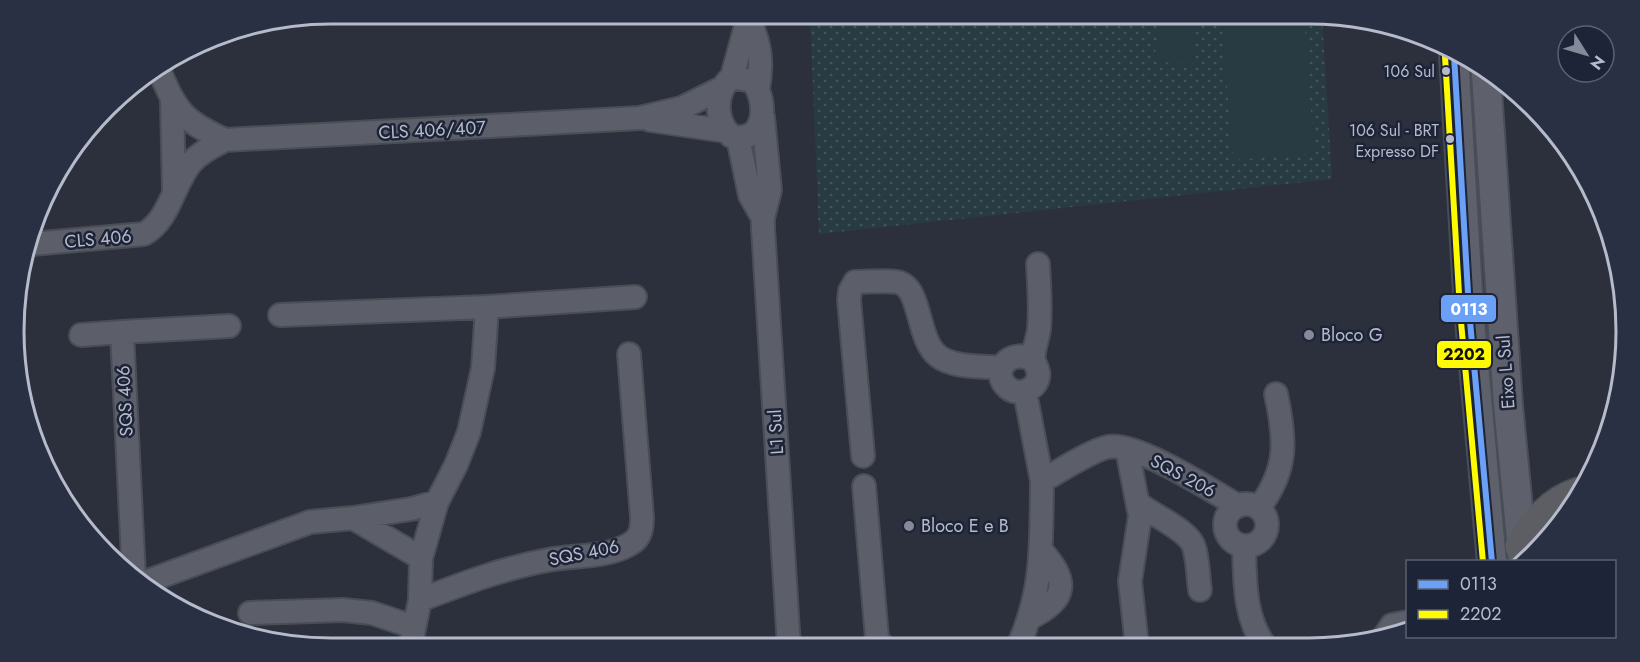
<svg xmlns="http://www.w3.org/2000/svg" width="1640" height="662" font-family="Jost,sans-serif">
<style>
.grass{fill:url(#grass-dots)}
.pitch{fill:#283a42}
.lines{fill:none;stroke-linecap:round;stroke-linejoin:round}
.minor-casing{stroke:#494d55;stroke-width:26}
.major-casing{stroke:#494d58;stroke-width:32}
.highway-casing{stroke:#484c57;stroke-width:36}
.minor{stroke:#5c5f69;stroke-width:22}
.major{stroke:#5e616b;stroke-width:28}
.highway{stroke:#5d5e63;stroke-width:33}
.bus-1-casing{stroke:#1e2437;stroke-width:10}
.bus-2-casing{stroke:#1e2437;stroke-width:10}
.bus-1{stroke:#6aa0f5;stroke-width:6}
.bus-2{stroke:#fefb00;stroke-width:6}
.bus-dot{fill:#b6bbcc;stroke:#1e2437;stroke-width:2}
.poi-dot{fill:#858a9a;stroke:#1e2437;stroke-width:2}
.labels{text-anchor:middle;dominant-baseline:central;stroke-width:5;stroke-linejoin:round;paint-order:stroke}
.bus-label{font-size:16px;fill:#b6bbcc;stroke:#1e2437;text-anchor:end}
.street-label{font-size:18px;fill:#b6bbcc;stroke:#1e2437}
.poi-label{font-size:18px;fill:#b6bbcc;stroke:#1e2437;text-anchor:start}
.rim{fill:none;stroke:#b6bbcc;stroke-width:3}
.line-badge{stroke:#1e2437;stroke-width:2}
.badge-label{font-size:16px;text-anchor:middle;font-weight:bold;fill:#fff}
.pale-badge-label{font-size:16px;text-anchor:middle;font-weight:bold;fill:#111}
</style>
<defs>
<pattern id="grass-dots" width="8" height="8" patternUnits="userSpaceOnUse" patternTransform="scale(1.5)"><rect width="8" height="8" fill="#283a42"/><path d="M2 2h.1M6 6h.1" fill="none" stroke="#45555c" stroke-width="1.8" stroke-linecap="round"/></pattern>
</defs>
<rect width="100%" height="100%" fill="#2b303c"/>
<!-- grass -->
<path class="grass" d="M810,14L1322,16L1332,179L819,234Z"/>
<!-- pitch -->
<path class="pitch" d="M1160,14H1198L1192,65L1154,61Z
M1221,14H1304L1314,153L1233,160Z"/>
<g class="lines">
<!-- minor casing -->
<g class="minor-casing">
<path id="minor" d="M749,19C760,44 763,62 758,89
M159,70C177,112 183,121 225,140
M732,77L752,81C769,101 766,145 731,136C714,120 715,91 732,77Z
M732,77L749,15
M172,101L174,191
M763,117L770,190L763,218V228L789,647
M650,120L726,131
M738,138L750,195L763,218
M32,244L144,234C169,220 173,186 190,164C199,153 212,147 225,140L640,118L682,108L722,88
M280,315L487,307
M81,335L122,332
M1033,360C1010,347 989,372 1008,388C1018,396 1035,391 1038,378C1040,371 1036,367 1034,361C1032,353 1038,338 1039,329C1041,307 1039,285 1038,264
M1025,392L1042,481
M1127,449L1140,516L1130,581L1137,646
M863,456L849,300L850,291L855,282C868,282 884,280 897,282C922,286 916,339 938,356C953,368 983,366 1002,368
M864,486L877,638L883,647
M1138,503C1152,515 1189,530 1194,547C1198,560 1198,576 1200,590
M1225 525a21 21 0 1 1 42 0a21 21 0 1 1-42 0Z
M1259,508C1288,469 1286,440 1276,394
M353,518L411,509L437,502
M1244,547C1245,580 1244,618 1265,646
M421,558L437,502L456,465L469,432L483,368L487,307L635,297
M134,578L122,332L229,326
M140,584L310,522L353,518L421,558L420,600L410,648
M420,600C462,584 504,568 548,560C574,555 607,558 630,544C641,538 642,528 642,517L629,354
M250,613L343,610L372,613L414,627
M1030,618C1069,598 1068,581 1041,550
M1384,637L1392,625L1408,622
M1018,647C1044,588 1041,543 1042,481C1058,472 1092,450 1108,447C1136,441 1212,491 1238,506"/>
</g>
<!-- major casing -->
<g class="major-casing">
<path id="major" d="M1454,55L1469,310L1492,562
M1486,74L1508,405L1523,559"/>
</g>
<!-- highway casing -->
<g class="highway-casing">
<path id="highway" d="M1522,546C1537,522 1552,503 1580,494"/>
</g>
<!-- minor -->
<use href="#minor" class="minor"/>
<!-- major -->
<use href="#major" class="major"/>
<!-- highway -->
<use href="#highway" class="highway"/>
<!-- bus-1 casing -->
<g class="bus-1-casing">
<path id="bus-1" d="M1454,55L1469,310L1492,562"/>
</g>
<!-- bus-2 casing -->
<g class="bus-2-casing">
<path id="bus-2" d="M1445,56L1460,311L1483,562"/>
</g>
<!-- bus-1 -->
<use href="#bus-1" class="bus-1"/>
<!-- bus-2 -->
<use href="#bus-2" class="bus-2"/>
</g>
<!-- markers -->
<g class="bus-dot">
<circle cx="1446" cy="71" r="5"/>
<circle cx="1450" cy="139" r="5"/>
</g>
<g class="poi-dot">
<circle cx="1309" cy="335" r="6"/>
<circle cx="909" cy="526" r="6"/>
</g>
<g class="labels">
<!-- bus labels -->
<g class="bus-label">
<text x="1435" y="71">106 Sul</text>
<text x="1439" y="130">106 Sul - BRT<tspan x="1439" dy="21">Expresso DF</tspan></text>
</g>
<!-- street labels -->
<g class="street-label">
<text transform="translate(432 130) rotate(-3)">CLS 406/407</text>
<text transform="translate(98 239) rotate(-5)">CLS 406</text>
<text transform="translate(1506 372) rotate(-94)">Eixo L Sul</text>
<text transform="translate(125 401) rotate(-93)">SQS 406</text>
<text transform="translate(776 432) rotate(-93)">L1 Sul</text>
<text transform="translate(1183 476) rotate(28)">SQS 206</text>
<text transform="translate(584 553) rotate(-11)">SQS 406</text>
</g>
<!-- poi labels -->
<g class="poi-label">
<text x="1321" y="335">Bloco G</text>
<text x="921" y="526">Bloco E e B</text>
</g>
</g>
<!-- crop -->
<path d="M0 0H1640V662H0ZM331 24H1309A307 307 0 0 1 1616 331V331A307 307 0 0 1 1309 638H331A307 307 0 0 1 24 331V331A307 307 0 0 1 331 24Z" fill="#2a3043" fill-rule="evenodd"/>
<path class="rim" d="M331 24H1309A307 307 0 0 1 1616 331V331A307 307 0 0 1 1309 638H331A307 307 0 0 1 24 331V331A307 307 0 0 1 331 24Z"/>
<g class="line-badge">
<rect x="1440" y="294" width="57" height="29" rx="6" fill="#6aa0f5"/>
<rect x="1436" y="340" width="56" height="29" rx="6" fill="#fefb00"/>
</g>
<g class="badge-label">
<text x="1469" y="315">0113</text>
</g>
<g class="pale-badge-label">
<text x="1464" y="360">2202</text>
</g>
<!-- legend -->
<rect x="1406" y="560" width="210" height="78" fill="#1e2437" stroke="#5b6073" stroke-width="1.5"/>
<rect x="1418" y="580" width="30" height="9" fill="#6aa0f5" stroke="#5b6073" stroke-width="1.5"/>
<text x="1460" y="590" font-size="18" fill="#b6bbcc">0113</text>
<rect x="1418" y="610" width="30" height="9" fill="#fefb00" stroke="#5b6073" stroke-width="1.5"/>
<text x="1460" y="620" font-size="18" fill="#b6bbcc">2202</text>
<!-- north arrow -->
<g transform="translate(1586 54) rotate(127)"><circle r="28" fill="#1e2437" stroke="#5b6073" stroke-width="1.5"/>
<path d="M0-4.5L10 22L0 15L-10 22Z" fill="#858a9a"/>
<text y="-9" font-size="16" font-weight="bold" text-anchor="middle" fill="#b6bbcc">N</text>
</g>
</svg>
